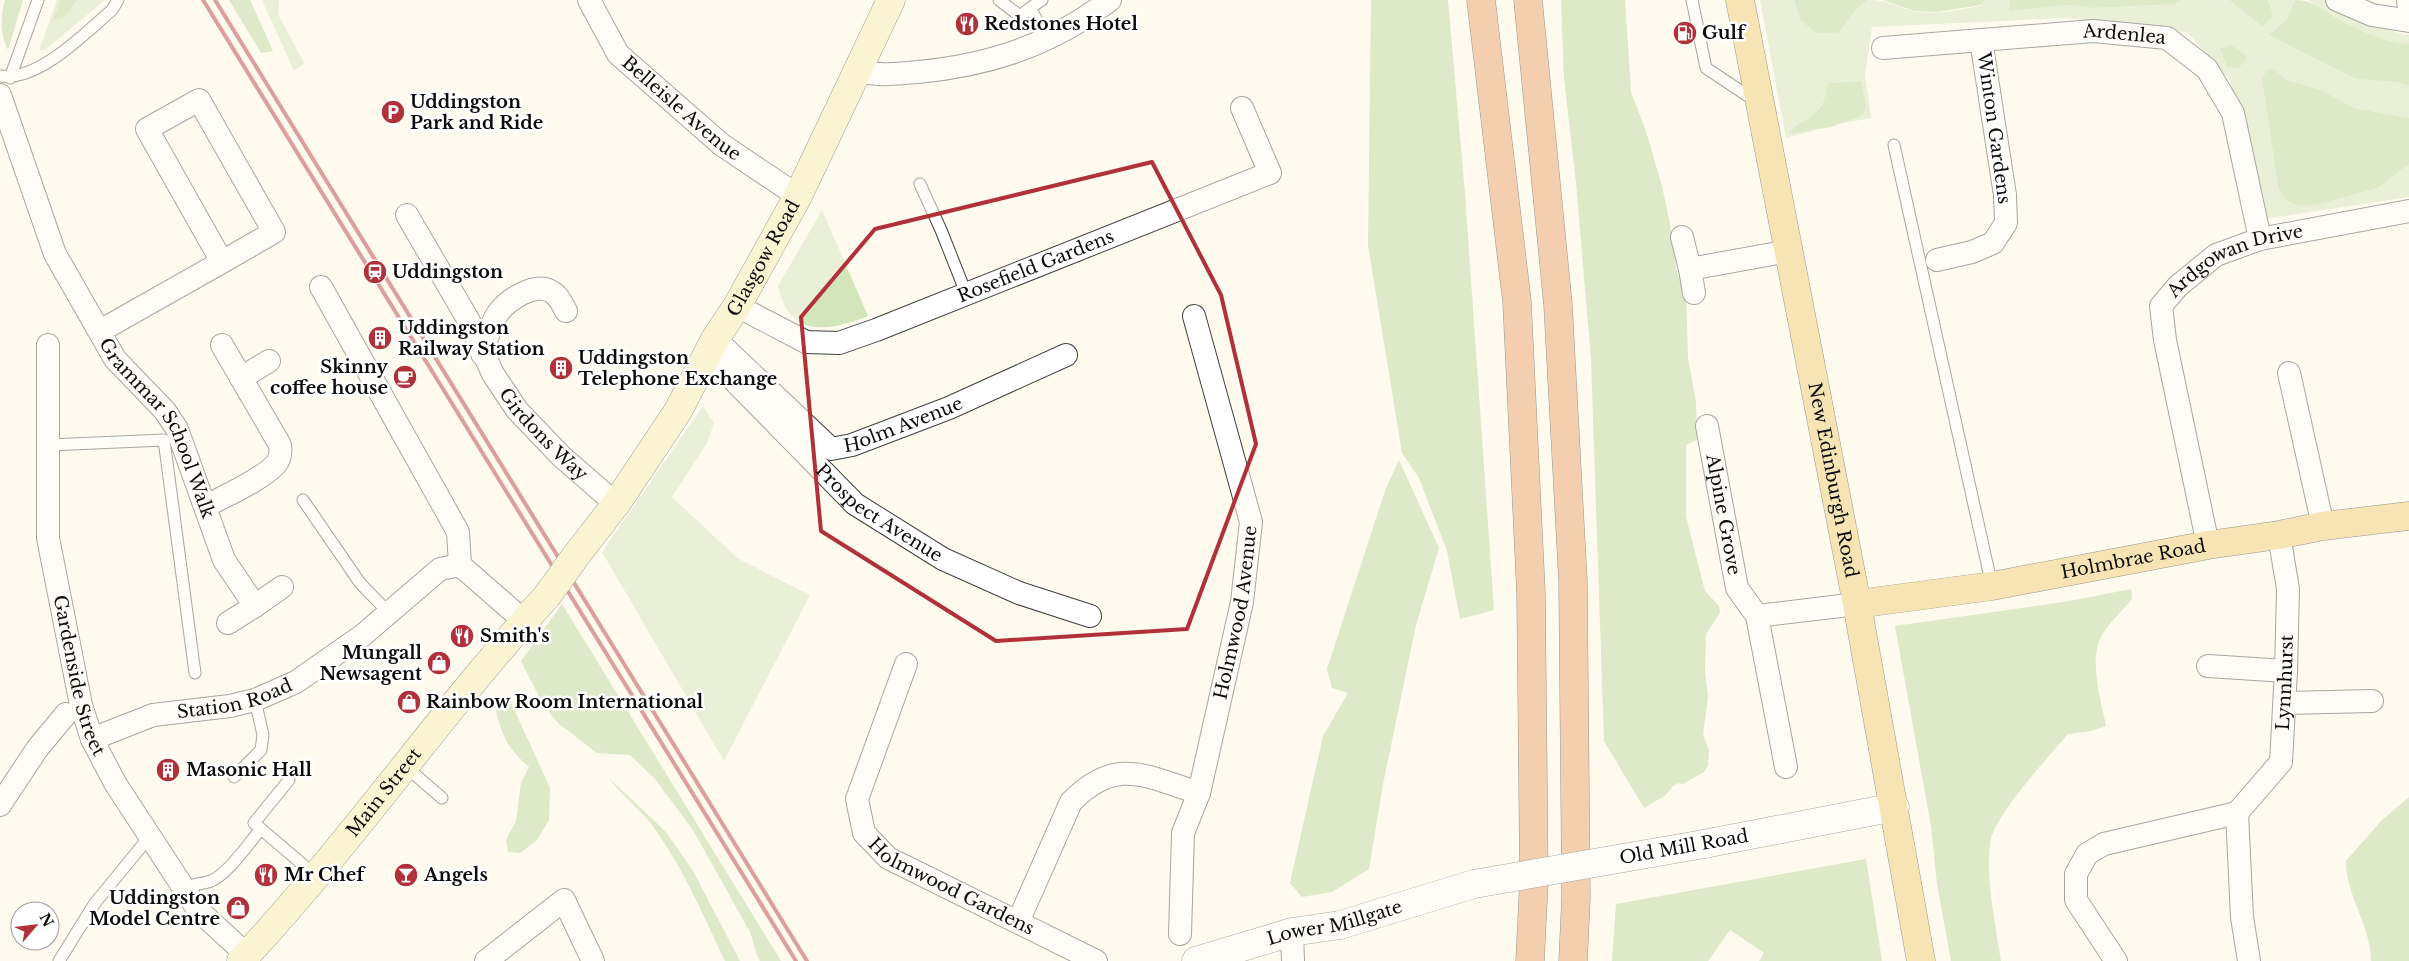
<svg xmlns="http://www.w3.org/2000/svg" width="2409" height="961" font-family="'Libre Baskerville',serif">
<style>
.green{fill:#d2e5bb}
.forest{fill:#b6d49b}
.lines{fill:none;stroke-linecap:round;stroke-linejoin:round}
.service-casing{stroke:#404040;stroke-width:13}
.minor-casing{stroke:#404040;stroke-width:24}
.tertiary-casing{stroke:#404040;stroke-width:29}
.secondary-casing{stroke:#2f2f2f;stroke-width:29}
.primary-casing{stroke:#1e1e1e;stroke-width:29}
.motorway-casing{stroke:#1e1e1e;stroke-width:29}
.service{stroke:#fff;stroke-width:11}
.minor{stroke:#fff;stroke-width:22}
.tertiary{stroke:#fff;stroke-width:28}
.secondary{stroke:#f8eeaf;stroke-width:28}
.primary{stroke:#edcb6f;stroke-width:28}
.motorway{stroke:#e89c62;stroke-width:28}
.rail{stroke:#b1313a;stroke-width:4}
.tertiary-bridge-casing{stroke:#404040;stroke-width:29;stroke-linecap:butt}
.secondary-bridge-casing{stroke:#2f2f2f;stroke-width:29;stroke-linecap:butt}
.tertiary-bridge{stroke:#fff;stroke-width:28}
.secondary-bridge{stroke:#f8eeaf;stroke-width:28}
.marked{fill:none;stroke:#b1313a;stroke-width:4;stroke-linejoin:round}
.labels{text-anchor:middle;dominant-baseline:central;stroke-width:5;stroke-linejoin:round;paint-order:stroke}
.poi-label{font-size:18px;font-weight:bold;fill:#0d0d0d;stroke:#fff;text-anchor:start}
.street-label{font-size:18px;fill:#0d0d0d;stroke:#fff}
</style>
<rect width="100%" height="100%" fill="#fefaee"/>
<!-- green -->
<path class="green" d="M57,0H105L45,50L39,51Z
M262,0H279L278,14L304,63L294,71Z
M1760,0H1794L1800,20L1816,33H1838L1855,11L1868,0C1889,0 1895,7 1913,11C1935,16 1960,9 1981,6L1985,0H2010V11L2068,5L2094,8L2174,4L2182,0H2229L2263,27L2273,15L2268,0H2295L2287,19L2270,35L2354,79L2396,82L2409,86V118L2354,108L2323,91L2287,80L2271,68L2262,81L2278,187L2286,199L2298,206L2376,188L2409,164V197L2265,219L2230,80L2187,32L2066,18L1872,27L1865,75L1871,118L1838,124L1863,115L1861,81L1829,83C1826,93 1824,104 1816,112C1807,121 1795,122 1789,134L1822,128L1786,138Z
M2308,0H2324L2403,35H2409V44C2373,43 2338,18 2308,0Z
M822,210L868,316C828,332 789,338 778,286Z
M703,406L714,423L707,443L672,497L737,558L810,595L724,761L602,552Z"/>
<!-- forest -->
<path class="forest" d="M5,0H23L8,50C0,33 0,19 5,0Z
M61,0H77L65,17L53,20Z
M229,0H250L273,51L261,53Z
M1371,0H1448L1465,194L1494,610L1460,619L1447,551L1419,478L1402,453L1368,245Z
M1561,0H1625L1631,92L1646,131L1662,186L1671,229L1677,273L1686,291L1688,359L1696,401L1697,440L1686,445V517L1705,591L1719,606L1720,613L1706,634L1705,672L1708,697L1703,734L1709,751L1708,765L1704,772L1683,784L1678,783L1672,787L1666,795L1644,808L1604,741L1591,359L1576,183L1564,78Z
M1794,0H1868L1855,11L1838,33H1816L1800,20Z
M1883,0H1985L1981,5L1936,12L1914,11Z
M2010,0H2182L2174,4L2094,8L2068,5L2009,11Z
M2229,0H2268L2273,15L2263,27Z
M2295,0C2313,0 2325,11 2340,20C2361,31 2385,43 2409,44V86L2396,82L2355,79L2269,35L2287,19Z
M2231,45L2247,57L2239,68L2227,67L2220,48Z
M2272,68L2287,80L2323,91L2354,108L2409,118V164L2377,188L2323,203L2298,206L2286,200L2278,187L2262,80L2266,71Z
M1861,81L1866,105L1863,115L1831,127L1788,134C1795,123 1807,121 1816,112C1824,105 1826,93 1828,83Z
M1399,460L1439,548L1416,625L1383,784L1369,869L1332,892L1302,897L1290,883L1323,736L1348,693L1332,688L1327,669L1386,488Z
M2131,589L2132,599C2122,611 2110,622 2102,635C2088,659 2101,700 2106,726L2091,731L2068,734C2050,755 1996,814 1991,839C1984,870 1996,929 2001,961H1951L1937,884L1931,826L1895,626L2070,601Z
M562,604L781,961H760C754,951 754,942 750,932L693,830L655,779L630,755L597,753L558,723L544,706L521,661Z
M508,696L550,788L549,820L537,840L520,853L508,852L506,840L516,821L521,783L529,767C504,745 502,734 494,703L497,697Z
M609,778L666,832L693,871L740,961H725C704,917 685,872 657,832C644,812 623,797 609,778Z
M2409,797V961H2371C2371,926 2346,896 2346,861L2381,821Z
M1866,859L1882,961H1759L1764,953L1730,930L1708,961H1612L1616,904Z"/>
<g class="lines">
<!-- service casing -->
<g class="service-casing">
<path id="service" d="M999,0L1020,16L1030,8
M1042,0L1030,8L1048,39
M1692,0L1706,68L1757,102
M0,76C38,82 85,33 112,10L118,0
M10,78L38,0
M1894,145L1992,586
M920,184L941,230L966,293
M49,445L164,440L195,673
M303,500L360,583L389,613
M405,766L442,798
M234,777L261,750L263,735L255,700
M289,780L254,823L315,875
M184,888C193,884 202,884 211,881C227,875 249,843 261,829
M59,961L95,903L150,836"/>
</g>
<!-- minor casing -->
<g class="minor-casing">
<g id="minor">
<path id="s1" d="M589,0L618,54L722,145L798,196"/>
<path d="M2337,0L2372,15L2409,21"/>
<path d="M2408,0L2409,13"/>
<path id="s2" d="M1883,48L2093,31L2167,38L2207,69L2233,113L2260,239"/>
<path d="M858,71C878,76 897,74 918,72C991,65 1051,45 1110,0"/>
<path id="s3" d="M0,95L55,254L115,359L165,411L177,429L224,560L255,606L282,587"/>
<path id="s4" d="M407,215L469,321L493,374L517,410L561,456L616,504"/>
<path d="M1682,237L1690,269"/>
<path d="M1937,260L1972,252L1993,243L2006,223L2005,195L1981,40"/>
<path d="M321,287L458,532L460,565"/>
<path d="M1694,293L1690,269L1789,251"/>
<path id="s5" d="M737,306L806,342L839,343L876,330L1270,173L1242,108"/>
<path d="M100,331L222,262L147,129L199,100L274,232L222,262"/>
<path id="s6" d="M715,339L831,449L852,445L949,408L1066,355"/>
<path id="s7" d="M48,345V538L81,705L92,739L115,783L198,910L247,955"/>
<path id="s8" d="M707,353L855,504L943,559L1019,593L1090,616"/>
<path d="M482,354C487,341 490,324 498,313C508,300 535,281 552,292C559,296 562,304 566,311"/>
<path d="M2289,373L2323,526"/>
<path d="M241,378L269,361"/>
<path id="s9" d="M1707,426L1737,588L1757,616L1857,604"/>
<path d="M206,506C225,496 263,479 276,464C281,458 281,452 280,445L222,345"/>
<path id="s10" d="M2208,545L2165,340L2161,306L2178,286L2216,255L2260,239L2409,211"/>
<path d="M1757,616L1786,767"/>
<path d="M228,623L255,606"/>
<path id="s11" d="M906,664L857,799L864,833L888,858L1096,961"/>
<path d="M2208,666L2286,671"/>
<path d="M2285,703L2372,701"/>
<path id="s12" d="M92,739L153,715L230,706L255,700L296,682L363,635L440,569L460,565L524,621"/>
<path d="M0,805L37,749L66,714"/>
<path d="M2237,813L2242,917L2249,961"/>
<path id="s13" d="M1018,922L1071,802C1116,756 1145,776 1199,793L1242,602L1251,522L1194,316"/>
<path d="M1292,932L1293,961"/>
<path d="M1180,934L1183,833L1199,793"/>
<path d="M486,961L564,900L593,961"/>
<path id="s14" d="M2116,961L2076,900V874L2087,854L2104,844L2237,813L2281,762L2286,671L2288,589L2279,535"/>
</g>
</g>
<!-- tertiary casing -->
<g class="tertiary-casing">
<g id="tertiary">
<path d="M1704,844L1895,807"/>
<path id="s15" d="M1196,961L1292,932L1340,925L1474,884"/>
</g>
</g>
<!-- secondary casing -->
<g class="secondary-casing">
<g id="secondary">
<path id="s16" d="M575,557L616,504L678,411L715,339L737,306L798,196L891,0"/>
<path id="s17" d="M241,961C350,845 440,713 547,596"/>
</g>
</g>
<!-- primary casing -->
<g class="primary-casing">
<g id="primary">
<path id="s18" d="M1740,0L1857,604L1921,961"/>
<path id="s19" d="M1857,604L1992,586L2208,545L2279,535L2323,526L2409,516"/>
</g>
</g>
<!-- motorway casing -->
<g class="motorway-casing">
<path id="motorway" d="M1481,0L1517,302L1531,593L1534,880L1530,961
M1528,0L1558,305L1573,581L1576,898L1573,961"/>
</g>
<!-- service -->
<use href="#service" class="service"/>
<!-- minor -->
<use href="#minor" class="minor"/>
<!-- tertiary -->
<use href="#tertiary" class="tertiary"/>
<!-- secondary -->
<use href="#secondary" class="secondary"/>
<!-- primary -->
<use href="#primary" class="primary"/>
<!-- motorway -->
<use href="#motorway" class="motorway"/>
<!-- rail -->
<path class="rail" d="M203,0L796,961
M215,0L807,961"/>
<!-- tertiary-bridge casing -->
<g class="tertiary-bridge-casing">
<path id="tertiary-bridge" d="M1474,884L1704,844"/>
</g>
<!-- secondary-bridge casing -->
<g class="secondary-bridge-casing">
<path id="secondary-bridge" d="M547,596L575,557"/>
</g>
<!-- tertiary-bridge -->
<use href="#tertiary-bridge" class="tertiary-bridge"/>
<!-- secondary-bridge -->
<use href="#secondary-bridge" class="secondary-bridge"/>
</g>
<!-- marked area -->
<path d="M0 0H2409V961H0ZM1152,162L1221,295L1256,444L1187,629L996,641L821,531L801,317L875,229Z" fill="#fefaee" fill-opacity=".55" fill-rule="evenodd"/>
<path class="marked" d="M1152,162L1221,295L1256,444L1187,629L996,641L821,531L801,317L875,229Z"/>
<!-- icons -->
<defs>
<g id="restaurant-disc" transform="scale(1.25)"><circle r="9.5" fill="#b1313a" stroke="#fff"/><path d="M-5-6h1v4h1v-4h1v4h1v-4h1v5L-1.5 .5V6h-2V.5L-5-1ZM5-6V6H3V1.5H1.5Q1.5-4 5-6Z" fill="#fff"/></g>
<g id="fuel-disc" transform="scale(1.25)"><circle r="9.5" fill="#b1313a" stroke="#fff"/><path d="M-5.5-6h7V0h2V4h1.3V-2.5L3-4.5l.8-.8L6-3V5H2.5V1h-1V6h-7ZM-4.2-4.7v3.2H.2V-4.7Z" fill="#fff"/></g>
<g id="parking-disc" transform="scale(1.25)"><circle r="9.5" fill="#b1313a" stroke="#fff"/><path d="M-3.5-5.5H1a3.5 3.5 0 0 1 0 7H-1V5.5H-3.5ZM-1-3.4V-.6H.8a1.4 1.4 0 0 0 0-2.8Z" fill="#fff"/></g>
<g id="station-disc" transform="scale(1.25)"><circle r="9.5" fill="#b1313a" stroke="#fff"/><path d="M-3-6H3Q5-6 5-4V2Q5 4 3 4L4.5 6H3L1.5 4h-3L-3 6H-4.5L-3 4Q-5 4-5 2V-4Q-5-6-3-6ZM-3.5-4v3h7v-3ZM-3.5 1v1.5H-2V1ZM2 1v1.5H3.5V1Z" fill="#fff"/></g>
<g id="building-disc" transform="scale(1.25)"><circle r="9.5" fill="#b1313a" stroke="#fff"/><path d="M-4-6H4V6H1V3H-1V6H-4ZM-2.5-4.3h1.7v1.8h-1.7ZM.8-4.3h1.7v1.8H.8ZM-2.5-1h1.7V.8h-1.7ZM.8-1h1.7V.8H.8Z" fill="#fff"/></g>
<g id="cafe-disc" transform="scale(1.25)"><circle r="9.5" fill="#b1313a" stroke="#fff"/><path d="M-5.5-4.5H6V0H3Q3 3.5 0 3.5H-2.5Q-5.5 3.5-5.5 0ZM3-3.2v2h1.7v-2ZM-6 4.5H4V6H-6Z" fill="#fff"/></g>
<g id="shop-disc" transform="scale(1.25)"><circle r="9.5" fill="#b1313a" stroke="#fff"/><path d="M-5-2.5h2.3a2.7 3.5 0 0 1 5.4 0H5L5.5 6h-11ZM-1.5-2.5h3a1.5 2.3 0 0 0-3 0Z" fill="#fff"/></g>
<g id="bar-disc" transform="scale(1.25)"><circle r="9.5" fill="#b1313a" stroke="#fff"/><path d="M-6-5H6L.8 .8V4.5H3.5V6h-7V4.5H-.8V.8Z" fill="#fff"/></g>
</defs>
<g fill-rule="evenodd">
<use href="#restaurant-disc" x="967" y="24"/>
<use href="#fuel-disc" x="1685" y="33"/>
<use href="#parking-disc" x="393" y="112"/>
<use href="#station-disc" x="375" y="272"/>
<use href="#building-disc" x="380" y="338"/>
<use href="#building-disc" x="561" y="368"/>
<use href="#cafe-disc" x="405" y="377"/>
<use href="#restaurant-disc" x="462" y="636"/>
<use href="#shop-disc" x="439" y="663"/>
<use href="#shop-disc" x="409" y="702"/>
<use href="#building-disc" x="168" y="770"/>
<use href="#restaurant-disc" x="266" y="875"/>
<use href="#bar-disc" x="406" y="875"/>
<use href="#shop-disc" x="238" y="908"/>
</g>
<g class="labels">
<!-- poi labels -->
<g class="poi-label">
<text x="984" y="24">Redstones Hotel</text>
<text x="1702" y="33">Gulf</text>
<text x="410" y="102">Uddingston<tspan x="410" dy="21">Park and Ride</tspan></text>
<text x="392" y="272">Uddingston</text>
<text x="398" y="328">Uddingston<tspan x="398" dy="21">Railway Station</tspan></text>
<text x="578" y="358">Uddingston<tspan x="578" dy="21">Telephone Exchange</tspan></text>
<text x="388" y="367" text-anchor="end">Skinny<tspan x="388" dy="21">coffee house</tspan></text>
<text x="480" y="636">Smith's</text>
<text x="422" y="653" text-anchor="end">Mungall<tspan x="422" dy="21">Newsagent</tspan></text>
<text x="426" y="702">Rainbow Room International</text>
<text x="186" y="770">Masonic Hall</text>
<text x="284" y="875">Mr Chef</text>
<text x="424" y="875">Angels</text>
<text x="220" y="898" text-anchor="end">Uddingston<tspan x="220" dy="21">Model Centre</tspan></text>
</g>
<!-- street labels -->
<g class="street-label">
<text stroke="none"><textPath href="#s2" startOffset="242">Ardenlea</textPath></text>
<text stroke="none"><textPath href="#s1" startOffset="145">Belleisle Avenue</textPath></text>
<text transform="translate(1994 128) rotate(82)">Winton Gardens</text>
<text stroke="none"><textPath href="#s16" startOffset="354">Glasgow Road</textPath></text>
<text stroke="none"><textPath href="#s10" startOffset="334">Ardgowan Drive</textPath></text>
<text stroke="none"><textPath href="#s5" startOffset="322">Rosefield Gardens</textPath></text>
<text stroke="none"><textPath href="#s6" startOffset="236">Holm Avenue</textPath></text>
<text stroke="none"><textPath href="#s3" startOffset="372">Grammar School Walk</textPath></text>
<text stroke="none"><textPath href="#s4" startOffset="260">Girdons Way</textPath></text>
<text stroke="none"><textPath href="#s18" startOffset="489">New Edinburgh Road</textPath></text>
<text stroke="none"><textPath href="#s8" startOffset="236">Prospect Avenue</textPath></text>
<text stroke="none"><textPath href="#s9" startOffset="90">Alpine Grove</textPath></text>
<text stroke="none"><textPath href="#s19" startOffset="280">Holmbrae Road</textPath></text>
<text stroke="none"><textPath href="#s13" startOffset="455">Holmwood Avenue</textPath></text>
<text stroke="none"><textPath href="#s7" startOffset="334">Gardenside Street</textPath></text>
<text stroke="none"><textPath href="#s14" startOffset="425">Lynnhurst</textPath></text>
<text stroke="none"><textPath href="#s12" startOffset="149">Station Road</textPath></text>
<text stroke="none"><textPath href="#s17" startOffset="221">Main Street</textPath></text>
<text transform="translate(1684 847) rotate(-10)">Old Mill Road</text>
<text stroke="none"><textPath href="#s11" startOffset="282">Holmwood Gardens</textPath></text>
<text stroke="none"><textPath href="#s15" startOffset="144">Lower Millgate</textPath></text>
</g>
</g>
<!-- north arrow -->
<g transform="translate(35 926) rotate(62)"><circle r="24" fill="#ffffff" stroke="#9e9e9e"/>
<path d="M0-4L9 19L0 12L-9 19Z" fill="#b1313a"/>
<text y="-8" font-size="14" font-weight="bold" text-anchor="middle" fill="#0d0d0d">N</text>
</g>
</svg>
